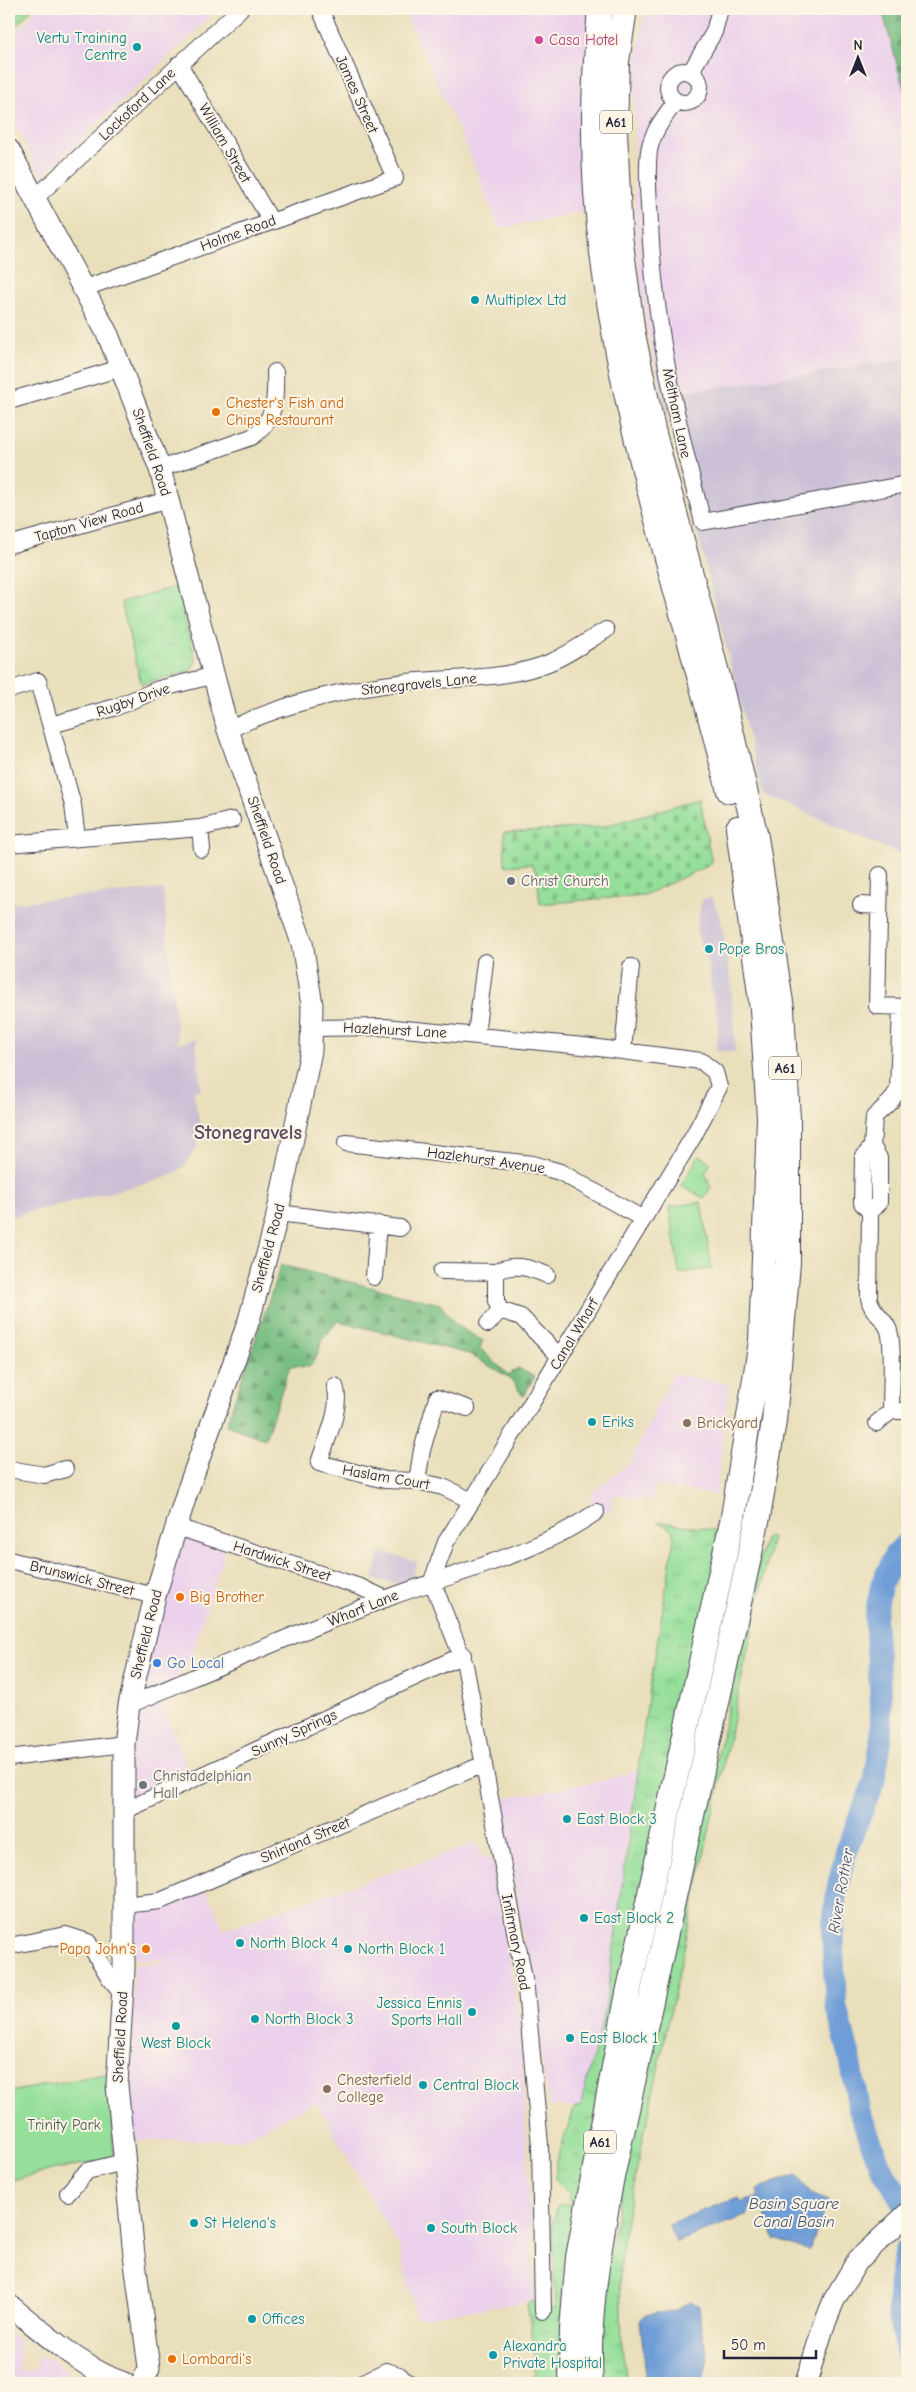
<svg xmlns="http://www.w3.org/2000/svg" width="916" height="2392" font-family="'Comic Neue',sans-serif">
<style>
.built{fill:#ebd1eb}
.industrial{fill:#cbbfd5}
.grass{fill:url(#grass-tufts);stroke:#5c806a}
.forest{fill:url(#forest-firs);stroke:#4d705e}
.cemetery{fill:url(#cemetery-stones);stroke:#5c806a}
.park{fill:#95df9a;stroke:#5c806a}
.water{fill:#6e9dd7;stroke:#486089}
.lines{fill:none;stroke-linecap:round;stroke-linejoin:round}
.river{stroke:#6e9dd7;stroke-width:22}
.minor-casing{stroke:#403e4e;stroke-width:18}
.major-casing{stroke:#403e4e;stroke-width:23}
.highway-casing{stroke:#403e4e;stroke-width:26}
.minor{stroke:#fff;stroke-width:16}
.major{stroke:#fff;stroke-width:21}
.highway{stroke:#fff;stroke-width:24}
.hotel-dot{fill:#d1479c;stroke:#fcf5e5;stroke-width:2}
.culture-dot{fill:#0f9aa8;stroke:#fcf5e5;stroke-width:2}
.food-dot{fill:#e8710a;stroke:#fcf5e5;stroke-width:2}
.worship-dot{fill:#6b7280;stroke:#fcf5e5;stroke-width:2}
.education-dot{fill:#8d6e63;stroke:#fcf5e5;stroke-width:2}
.shop-dot{fill:#3f7fe0;stroke:#fcf5e5;stroke-width:2}
.labels{text-anchor:middle;dominant-baseline:central;stroke-width:4;stroke-linejoin:round;paint-order:stroke}
.shield{fill:#fcf5e5;stroke:#63616e;stroke-width:1}
.shield-label{font-size:14px;font-weight:bold;fill:#22223b}
.culture-label{font-size:15px;fill:#0d838f;stroke:#fcf5e5;text-anchor:start}
.hotel-label{font-size:15px;fill:#b23c85;stroke:#fcf5e5;text-anchor:start}
.street-label{font-size:15px;fill:#22223b;stroke:#fcf5e5}
.food-label{font-size:15px;fill:#c56008;stroke:#fcf5e5;text-anchor:start}
.worship-label{font-size:15px;fill:#5b616d;stroke:#fcf5e5;text-anchor:start}
.education-label{font-size:15px;fill:#785e54;stroke:#fcf5e5;text-anchor:start}
.shop-label{font-size:15px;fill:#366cbe;stroke:#fcf5e5;text-anchor:start}
.park-label{font-size:15px;fill:#445b58;stroke:#fcf5e5}
.water-label{font-size:16px;font-style:italic;fill:#405379;stroke:#fcf5e5}
.district-label{font-size:20px;font-weight:bold;fill:#5c4c62;stroke:#fcf5e5}
</style>
<defs>
<pattern id="grass-tufts" width="24" height="20" patternUnits="userSpaceOnUse" patternTransform="scale(1.25)"><rect width="24" height="20" fill="#95df9a"/><path d="M3 7l-1-3M5 7V3M7 7l1-3M15 17l-1-3M17 17v-4M19 17l1-3" fill="none" stroke="#80bf86"/></pattern>
<pattern id="forest-firs" width="22" height="20" patternUnits="userSpaceOnUse" patternTransform="scale(1.25)"><rect width="22" height="20" fill="#78be82"/><path d="M5 1l3.5 6h-7zM16 11l3.5 6h-7z" fill="#629a6c"/></pattern>
<pattern id="cemetery-stones" width="16" height="16" patternUnits="userSpaceOnUse" patternTransform="scale(1.25)"><rect width="16" height="16" fill="#95df9a"/><path d="M2 7V4a2 2 0 0 1 4 0v3zM10 15v-3a2 2 0 0 1 4 0v3z" fill="#80bf86"/></pattern>
</defs>
<rect width="100%" height="100%" fill="#fcf5e5"/>
<filter id="ink" filterUnits="userSpaceOnUse"><feTurbulence type="fractalNoise" baseFrequency=".02" numOctaves="2"/><feDisplacementMap in="SourceGraphic" scale="10" xChannelSelector="R" yChannelSelector="G"/><feConvolveMatrix kernelMatrix="1 2 1 2 8 2 1 2 1" color-interpolation-filters="sRGB"/></filter>
<filter id="wash" filterUnits="userSpaceOnUse"><feTurbulence type="fractalNoise" baseFrequency=".0096" numOctaves="4" result="noise"/><feDisplacementMap in="SourceGraphic" scale="20" xChannelSelector="R" yChannelSelector="G"/><feGaussianBlur stdDeviation="1.12" result="paint"/><feColorMatrix in="noise" values="0 0 0 0 0 0 0 0 0 0 0 0 0 0 0 0 0 1.4 0 .05"/><feComposite in="paint" operator="in"/></filter>
<g filter="url(#wash)">
<rect width="100%" height="100%" fill="#e9dfbb"/>
<!-- built -->
<path class="built" d="M39,9H219L41,177L9,111V43L16,32Z
M403,9H589L592,210L499,229L467,148Z
M646,9H882L907,101V359L663,395L647,328L635,252V68Z
M673,1374L729,1384L716,1495L656,1486L651,1501L613,1495L612,1510L602,1513L590,1502L593,1491L630,1463Z
M184,1538L225,1551L191,1656L162,1705L190,1775L153,1793L129,1799L137,1682Z
M638,1770L605,2012L580,2107L549,2106L502,1799L601,1781Z
M477,1843L480,1855L492,1860L521,2027L534,2301L416,2318L399,2247L316,2102L241,2140H132L129,2113L134,1964L161,1963L174,1950L161,1959L135,1960L132,1904L203,1883L224,1930Z
M9,2332L20,2342L18,2372L34,2370L37,2358H47L84,2382L9,2383Z"/>
<!-- industrial -->
<path class="industrial" d="M907,359V530L901,532L907,575V857L763,794L663,395Z
M163,889L178,1043L196,1039L201,1090L193,1091L201,1129L196,1149L184,1166L174,1174L159,1180L9,1217V903Z
M712,898L721,920L731,980L735,1052L716,1051L719,1020L711,989L710,972L696,930L702,899Z
M381,1551L418,1562L412,1576L399,1584L373,1579Z"/>
<!-- grass -->
<path class="grass" d="M22,9H32L9,33V22Z
M177,586L196,661L190,671L141,684L121,602Z
M657,1521L714,1530L723,1539L562,2316L559,2383H535L533,2341L527,2303L534,2301L539,2312L549,2311L556,2307L552,2224L558,2206L570,2205V2194L555,2179L556,2161L575,2107H580L605,2012L646,1712L674,1539L672,1530Z
M765,1537H772L626,2220L620,2270L622,2348L627,2383H599V2314L637,2100L709,1795Z"/>
<!-- forest -->
<path class="forest" d="M882,9H907V101Z
M281,1265L440,1304L456,1325L483,1341L480,1348L508,1375L518,1368L535,1377L523,1396L510,1378L469,1354L338,1321L323,1338L317,1356L309,1367L290,1366L265,1439L226,1425Z"/>
<!-- cemetery -->
<path class="cemetery" d="M700,799L712,864L644,895L540,904L537,873L531,864L505,866L504,832L601,827Z"/>
<!-- park -->
<path class="park" d="M699,1155L711,1163L705,1173L711,1187L704,1198L681,1186Z
M701,1202L712,1269L679,1273L669,1207Z
M110,2073L114,2159L55,2169L9,2182V2092Z"/>
<!-- water -->
<path class="water" d="M796,2175L811,2193L829,2200L809,2251L775,2239L763,2207L759,2204L750,2206L748,2215L676,2242L668,2224L739,2197L741,2202L759,2196L757,2189Z
M690,2302L699,2305L701,2327L708,2358L703,2380L697,2383H647L640,2321L644,2315L674,2311Z"/>
<g class="lines">
<!-- river -->
<path class="river" d="M907,1542L895,1554L881,1586L875,1617L881,1702V1742L874,1782L847,1848L838,1885L832,1931L836,2006L850,2057L859,2110L880,2165L907,2210
M907,2248C893,2286 898,2318 907,2357"/>
</g>
</g>
<g filter="url(#ink)">
<g class="lines">
<!-- minor casing -->
<g class="minor-casing">
<path id="minor" d="M179,64L271,221
M668 87a16 16 0 1 1 32 0a16 16 0 1 1-32 0Z
M690,73L714,32L720,9
M676,101C665,116 652,132 649,151C646,174 649,200 650,223C654,325 677,424 703,522L907,484
M34,199L240,9
M82,289L395,178L320,9
M9,401L121,368
M160,469L252,437C276,420 276,398 275,372
M9,545L168,500
M9,690L38,681L73,805L77,838
M51,725L116,707L159,689L215,675
M228,730C284,703 345,689 407,682C455,677 508,681 553,661C571,653 589,640 606,630
M200,828L202,849
M9,844L200,828L232,820
M880,875L877,1006L907,1007
M861,905L879,906
M313,1028L384,1027L583,1046L701,1061L715,1072L719,1087L693,1137L472,1501L446,1542L432,1581
M476,1035L485,962
M623,1051L631,967
M346,1143L532,1164L560,1172L643,1219
M872,1146L879,1158V1203L870,1212L869,1298C871,1313 885,1317 889,1331C894,1347 891,1391 891,1411
M870,1212L862,1203L863,1158L872,1146L874,1117L891,1101L898,1090L901,1007
M278,1213L400,1228
M442,1271L496,1272V1301L500,1310L521,1317L560,1357
M496,1272C513,1262 530,1268 547,1275
M374,1277L378,1224
M488,1324L500,1310
M335,1386C343,1406 325,1443 319,1463L385,1480L417,1481L443,1487L472,1501
M877,1423L891,1411H907
M9,1469L44,1475L65,1469
M417,1481L422,1450L437,1398L467,1408
M177,1527L360,1587L386,1599
M9,1560L155,1596
M432,1581L465,1665L526,1989L540,2145L543,2311
M129,1705C216,1668 304,1629 393,1596C460,1571 537,1554 596,1512
M9,1758L124,1744
M124,1811L463,1655
M123,1905L160,1901L484,1764
M9,1946L66,1935L88,1942L109,1977L123,1994
M68,2193L87,2171L124,2162
M362,2383L386,2371L399,2375L409,2383"/>
</g>
<!-- major casing -->
<g class="major-casing">
<path id="major" d="M9,150L108,335L160,469L228,730L302,943L312,1005L311,1051L275,1225L249,1320L187,1492L155,1596L129,1705L124,1744V1970L117,2085L134,2255L148,2360L149,2368L142,2383
M9,2305C42,2331 84,2370 124,2383
M806,2383L823,2328L834,2300L858,2260L907,2214"/>
</g>
<!-- highway casing -->
<g class="highway-casing">
<path id="highway" d="M600,9C594,70 592,131 596,193C611,397 681,593 729,791
M571,2383L572,2329L578,2257L628,1993L733,1517L761,1341L769,1118L762,1009L738,828
M591,2383C586,2316 600,2247 611,2182L758,1517L774,1421L788,1263V1119L782,1009L756,837L722,692L653,430L633,334L620,236L615,131L617,61L625,9"/>
</g>
<!-- minor -->
<use href="#minor" class="minor"/>
<!-- major -->
<use href="#major" class="major"/>
<!-- highway -->
<use href="#highway" class="highway"/>
</g>
</g>
<!-- markers -->
<circle class="hotel-dot" cx="539" cy="40" r="5"/>
<g class="culture-dot">
<circle cx="137" cy="47" r="5"/>
<circle cx="475" cy="300" r="5"/>
<circle cx="709" cy="949" r="5"/>
<circle cx="592" cy="1422" r="5"/>
<circle cx="567" cy="1819" r="5"/>
<circle cx="584" cy="1918" r="5"/>
<circle cx="240" cy="1943" r="5"/>
<circle cx="348" cy="1949" r="5"/>
<circle cx="472" cy="2012" r="5"/>
<circle cx="255" cy="2019" r="5"/>
<circle cx="176" cy="2026" r="5"/>
<circle cx="570" cy="2038" r="5"/>
<circle cx="423" cy="2085" r="5"/>
<circle cx="194" cy="2223" r="5"/>
<circle cx="431" cy="2228" r="5"/>
<circle cx="252" cy="2319" r="5"/>
<circle cx="493" cy="2355" r="5"/>
</g>
<g class="food-dot">
<circle cx="216" cy="412" r="5"/>
<circle cx="180" cy="1597" r="5"/>
<circle cx="146" cy="1949" r="5"/>
<circle cx="172" cy="2359" r="5"/>
</g>
<g class="worship-dot">
<circle cx="511" cy="881" r="5"/>
<circle cx="143" cy="1785" r="5"/>
</g>
<g class="education-dot">
<circle cx="687" cy="1423" r="5"/>
<circle cx="327" cy="2089" r="5"/>
</g>
<circle class="shop-dot" cx="157" cy="1663" r="5"/>
<g class="labels">
<!-- shield labels -->
<g class="shield">
<rect x="600" y="110.5" width="32" height="23" rx="4"/>
<rect x="769" y="1056.5" width="32" height="23" rx="4"/>
<rect x="584" y="2130.5" width="32" height="23" rx="4"/>
</g>
<g class="shield-label">
<text x="616" y="122">A61</text>
<text x="785" y="1068">A61</text>
<text x="600" y="2142">A61</text>
</g>
<!-- culture labels -->
<g class="culture-label">
<text x="127" y="38" text-anchor="end">Vertu Training<tspan x="127" dy="17">Centre</tspan></text>
<text x="485" y="300">Multiplex Ltd</text>
<text x="719" y="949">Pope Bros</text>
<text x="602" y="1422">Eriks</text>
<text x="577" y="1819">East Block 3</text>
<text x="594" y="1918">East Block 2</text>
<text x="250" y="1943">North Block 4</text>
<text x="358" y="1949">North Block 1</text>
<text x="462" y="2003" text-anchor="end">Jessica Ennis<tspan x="462" dy="17">Sports Hall</tspan></text>
<text x="265" y="2019">North Block 3</text>
<text x="580" y="2038">East Block 1</text>
<text x="176" y="2043" text-anchor="middle">West Block</text>
<text x="433" y="2085">Central Block</text>
<text x="204" y="2223">St Helena's</text>
<text x="441" y="2228">South Block</text>
<text x="262" y="2319">Offices</text>
<text x="503" y="2346">Alexandra<tspan x="503" dy="17">Private Hospital</tspan></text>
</g>
<!-- hotel labels -->
<g class="hotel-label">
<text x="549" y="40">Casa Hotel</text>
</g>
<!-- street labels -->
<g class="street-label">
<text transform="translate(357 94) rotate(66)">James Street</text>
<text transform="translate(137 104) rotate(-43)">Lockoford Lane</text>
<text transform="translate(225 143) rotate(60)">William Street</text>
<text transform="translate(238 233) rotate(-20)">Holme Road</text>
<text transform="translate(677 413) rotate(78)">Meltham Lane</text>
<text transform="translate(152 452) rotate(71)">Sheffield Road</text>
<text transform="translate(89 522) rotate(-16)">Tapton View Road</text>
<text transform="translate(419 684) rotate(-6)">Stonegravels Lane</text>
<text transform="translate(133 700) rotate(-19)">Rugby Drive</text>
<text transform="translate(267 840) rotate(71)">Sheffield Road</text>
<text transform="translate(395 1030) rotate(3)">Hazlehurst Lane</text>
<text transform="translate(486 1160) rotate(8)">Hazlehurst Avenue</text>
<text transform="translate(268 1248) rotate(-75)">Sheffield Road</text>
<text transform="translate(574 1334) rotate(-59)">Canal Wharf</text>
<text transform="translate(386 1477) rotate(10)">Haslam Court</text>
<text transform="translate(282 1561) rotate(18)">Hardwick Street</text>
<text transform="translate(82 1578) rotate(14)">Brunswick Street</text>
<text transform="translate(363 1608) rotate(-22)">Wharf Lane</text>
<text transform="translate(146 1634) rotate(-76)">Sheffield Road</text>
<text transform="translate(294 1733) rotate(-25)">Sunny Springs</text>
<text transform="translate(305 1840) rotate(-23)">Shirland Street</text>
<text transform="translate(516 1942) rotate(79)">Infirmary Road</text>
<text transform="translate(120 2037) rotate(-87)">Sheffield Road</text>
</g>
<!-- food labels -->
<g class="food-label">
<text x="226" y="403">Chester's Fish and<tspan x="226" dy="17">Chips Restaurant</tspan></text>
<text x="190" y="1597">Big Brother</text>
<text x="136" y="1949" text-anchor="end">Papa John's</text>
<text x="182" y="2359">Lombardi's</text>
</g>
<!-- worship labels -->
<g class="worship-label">
<text x="521" y="881">Christ Church</text>
<text x="153" y="1776">Christadelphian<tspan x="153" dy="17">Hall</tspan></text>
</g>
<!-- education labels -->
<g class="education-label">
<text x="697" y="1423">Brickyard</text>
<text x="337" y="2080">Chesterfield<tspan x="337" dy="17">College</tspan></text>
</g>
<!-- shop labels -->
<g class="shop-label">
<text x="167" y="1663">Go Local</text>
</g>
<!-- park labels -->
<g class="park-label">
<text x="64" y="2125">Trinity Park</text>
</g>
<!-- water labels -->
<g class="water-label">
<text transform="translate(841 1891) rotate(-80)">River Rother</text>
<text x="794" y="2204">Basin Square<tspan x="794" dy="18">Canal Basin</tspan></text>
</g>
<!-- district labels -->
<g class="district-label">
<text x="248" y="1132">Stonegravels</text>
</g>
</g>
<!-- margin -->
<rect width="916" height="2392" fill="none" stroke="#fcf5e5" stroke-width="30"/>
<!-- north arrow -->
<g transform="translate(858 58)" stroke="#fcf5e5" stroke-width="4" paint-order="stroke">
<path d="M0-4L9 19L0 12L-9 19Z" fill="#22223b"/>
<text y="-8" font-size="14" font-weight="bold" text-anchor="middle" fill="#22223b">N</text>
</g>
<!-- scale -->
<path d="M724 2350v8h92v-8" fill="none" stroke="#22223b" stroke-width="2.5"/>
<text x="731" y="2350" font-size="15" fill="#22223b" stroke="#fcf5e5" stroke-width="4" paint-order="stroke">50 m</text>
</svg>
